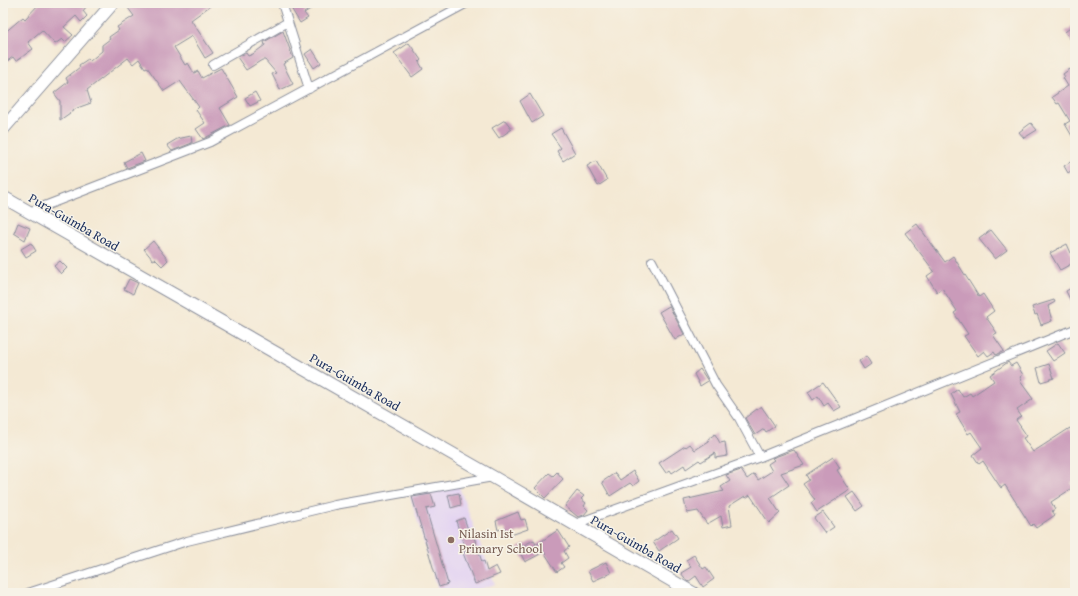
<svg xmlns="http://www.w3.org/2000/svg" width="1078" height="596" font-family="'Gentium Book Plus',serif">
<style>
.built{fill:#e3d3f2}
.building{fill:#ca9bba}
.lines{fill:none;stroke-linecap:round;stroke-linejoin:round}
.street-casing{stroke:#888c99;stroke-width:10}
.secondary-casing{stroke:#888c99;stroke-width:14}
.street{stroke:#fff;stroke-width:8}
.secondary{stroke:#fff;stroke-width:12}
.education-dot{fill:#8d6e63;stroke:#f7f3e8;stroke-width:1.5}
.labels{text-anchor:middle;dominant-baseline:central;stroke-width:3;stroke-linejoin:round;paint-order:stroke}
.street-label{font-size:13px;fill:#1b2f5e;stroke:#f7f3e8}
.education-label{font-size:13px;fill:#785e54;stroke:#f7f3e8;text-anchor:start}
</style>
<rect width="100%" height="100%" fill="#f7f3e8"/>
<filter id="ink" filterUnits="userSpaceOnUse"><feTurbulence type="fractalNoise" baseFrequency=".025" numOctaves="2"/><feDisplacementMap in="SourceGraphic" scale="8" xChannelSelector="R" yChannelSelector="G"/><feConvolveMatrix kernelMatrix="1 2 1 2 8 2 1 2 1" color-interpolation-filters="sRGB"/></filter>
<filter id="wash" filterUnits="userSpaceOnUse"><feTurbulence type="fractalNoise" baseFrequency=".012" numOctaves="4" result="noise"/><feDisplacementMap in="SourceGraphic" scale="16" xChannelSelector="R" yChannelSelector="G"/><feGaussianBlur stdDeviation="0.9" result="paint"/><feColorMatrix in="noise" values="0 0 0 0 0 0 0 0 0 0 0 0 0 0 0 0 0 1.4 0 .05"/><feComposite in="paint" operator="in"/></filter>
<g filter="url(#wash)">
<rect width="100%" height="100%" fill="#f4e9d4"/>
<!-- built -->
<path class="built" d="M458,484L495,584L468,593H439L410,496Z"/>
<g id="blocks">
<!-- building -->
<path class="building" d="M40,3H89L83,11L87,16L81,22L76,16L64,27L73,35L65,42L62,39L55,44L42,30L28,42L33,49L16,61L13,57L3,64V34L23,17L25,19Z
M134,3H214L191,20L213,53L205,58L192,36L174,47L185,65L188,63L194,73L198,71L202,78L221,68L238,97L220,108L230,125L203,139L196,129L205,123L196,110L199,107L180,81L164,91L147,67L145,68L139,59L133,64L128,58L87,90L91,103L77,108L60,120V101L54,93L68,82L66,78L80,67L79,65L88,59L90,61L102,51V45L110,39L109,37L119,30L117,27L134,16L128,8Z
M288,3H320L304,13L308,18L300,23Z
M1075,24V45L1065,32Z
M283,31L293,58L283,64L293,84L280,90L272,74L276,73L265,60H262L246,70L237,57L246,53L248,56L253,54L265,45L264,42Z
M409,43L421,60L419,62L423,69L412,77L394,53Z
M312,49L321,63L314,68L305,54Z
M1070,69L1075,76V141L1065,124L1070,121L1059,103L1057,104L1052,97L1068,86L1063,78L1065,77L1063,74Z
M255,92L260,101L250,106L245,98Z
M530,94L543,116L532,123L520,101Z
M505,120L512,129L499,138L492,128Z
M1031,123L1037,130L1024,138L1019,132Z
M561,128L575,153L563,161L557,151L561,148L551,134Z
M191,136L192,143L172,151L167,145L177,139Z
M141,153L145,161L127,168L124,162Z
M1075,159V168L1068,173L1064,166Z
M596,161L607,180L598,186L587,166Z
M18,223L30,228L25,240L14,233Z
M917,224L945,262L953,256L979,297L983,294L994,311L986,317L997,333L993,335L1004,351L996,355L994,352L988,356L984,351L978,356L964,336L968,334L954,313L957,311L942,288L937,292L927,276L934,271L905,233Z
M991,230L1007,250L995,259L979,239Z
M153,241L168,260L162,266L155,259L153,260L144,249Z
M31,243L36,251L26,257L21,249Z
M1067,244L1075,262L1060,270L1050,253Z
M60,261L67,268L61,274L54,266Z
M129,279L138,283L133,294L124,289Z
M1075,286V310L1066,291Z
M1054,300L1055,302L1048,306L1052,321L1041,325L1037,314L1035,315L1032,307Z
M669,306L684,334L675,340L659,312Z
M1058,343L1065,353L1053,361L1046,351Z
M866,356L871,364L864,369L859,361Z
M1008,362L1011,366L1016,363L1023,375L1020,377L1022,380L1020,381L1033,399L1017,410L1021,416L1016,420L1027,436L1023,438L1033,452L1070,428L1075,435V480L1071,483L1074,487L1051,502L1055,509L1052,511L1055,515L1036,528L1033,524L1031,526L1005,485L1001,488L983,461L979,464L973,455L982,448L971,432L968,434L956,414L960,412L951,394L958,389L963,397L970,393L972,396L994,381L990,375Z
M1049,364L1054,378L1041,382L1037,368Z
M700,369L708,381L700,386L694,374Z
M823,382L841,407L834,411L828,403L824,406L818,396L813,400L808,392Z
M761,406L775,426L766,432L764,429L755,435L745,418Z
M715,434L720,443L725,442L727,456L715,458V453L701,462L699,460L686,469L684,465L672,473L670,470L666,473L659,463L685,446L686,447L690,444L695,450L709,441L708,439Z
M794,450L804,465L781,473L789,485L770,498L780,513L769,523L750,495L746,498L745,496L729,506L732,525L723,527L721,516L707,524L698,511L687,513L684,500L724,491L721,487L730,481L726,475L741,470L747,479L754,474L758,480L772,471L768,464L774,460L772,458Z
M833,457L840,468L837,470L850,490L817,512L811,503L815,500L803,484L809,480L806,475Z
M633,471L639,481L633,486L630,483L610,496L602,482L615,473L620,480Z
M557,472L563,479L545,498L535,488L549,473L553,476Z
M577,491L584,496L581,499L586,503L584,506L588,510L584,515L578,517L565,506Z
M854,492L864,506L857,511L847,497Z
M459,493L461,505L451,508L448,495Z
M431,494L435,507L426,509L448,584L439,587L412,497Z
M518,512L521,520L525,519L528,529L508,536L505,528L498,530L496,521Z
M823,512L834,527L825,533L814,518Z
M464,518L471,538L474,537L482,562L484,561L487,571L496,566L500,574L475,584L463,553L466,552L456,521Z
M672,529L678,538L659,551L653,542Z
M558,530L569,547L564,551L568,558L561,563L564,567L557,572L544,552L525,562L518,548L534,540L536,545Z
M694,555L703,569L706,567L714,579L703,587L696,576L688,582L681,573L691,567L686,560Z
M606,562L611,573L593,581L588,571Z"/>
</g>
</g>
<g filter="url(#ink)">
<use href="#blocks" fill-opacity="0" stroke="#888c99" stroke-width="1"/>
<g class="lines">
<!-- street casing -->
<g class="street-casing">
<path id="street" d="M282,3L309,89
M213,65L288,22
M29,212L210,142L467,3
M652,261L716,385L739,418L760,457
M575,524L760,457L1075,329
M28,593L187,541L335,505L493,477"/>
</g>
<!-- secondary casing -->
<g class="secondary-casing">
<path id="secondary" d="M3,129L113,3
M3,197L493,477L693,593"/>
</g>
<!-- street -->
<use href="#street" class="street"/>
<!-- secondary -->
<use href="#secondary" class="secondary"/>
</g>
</g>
<!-- markers -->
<circle class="education-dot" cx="451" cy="540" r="4"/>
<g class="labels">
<!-- street labels -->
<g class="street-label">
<text transform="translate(74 222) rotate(30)">Pura-Guimba Road</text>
<text transform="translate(355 382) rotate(30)">Pura-Guimba Road</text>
<text transform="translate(636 544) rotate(30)">Pura-Guimba Road</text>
</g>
<!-- education labels -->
<g class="education-label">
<text x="459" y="533">Nilasin Ist<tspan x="459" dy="15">Primary School</tspan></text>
</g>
</g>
<!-- margin -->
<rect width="1078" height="596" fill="none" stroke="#f7f3e8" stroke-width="16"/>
</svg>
